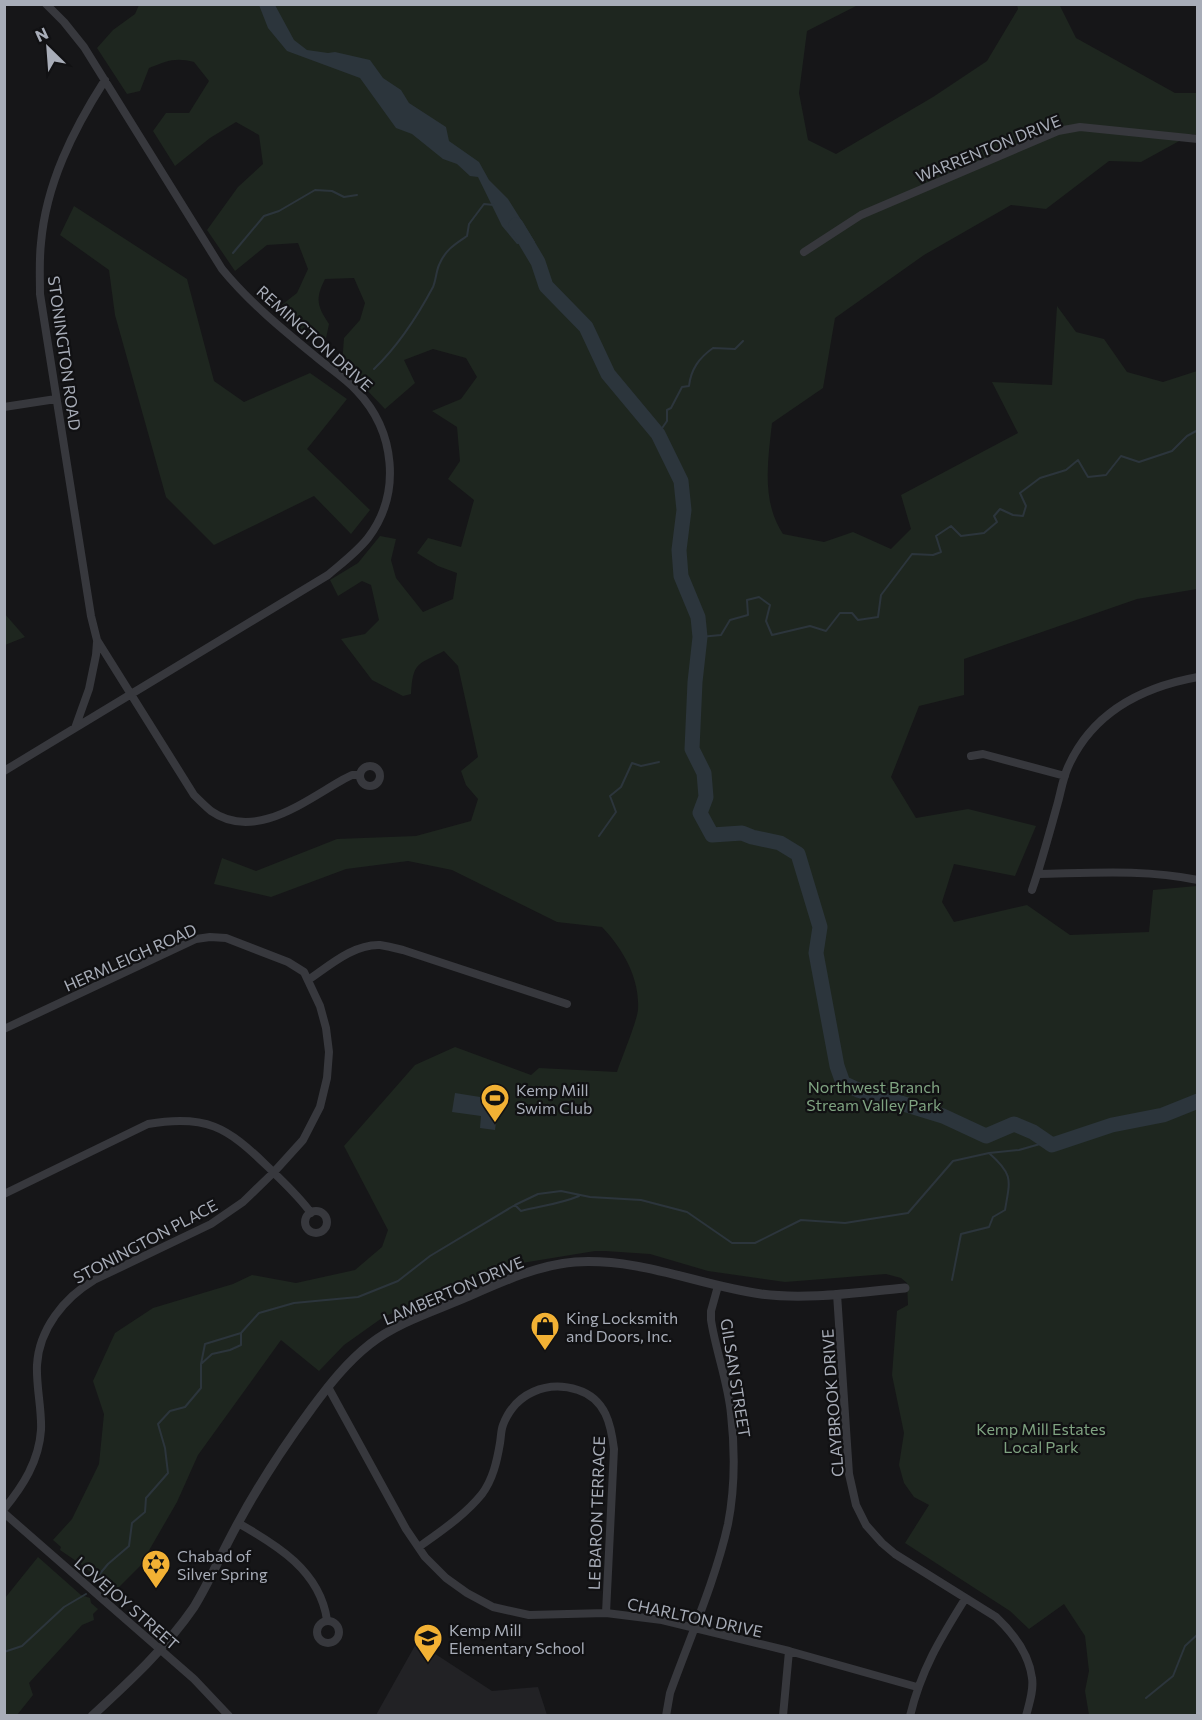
<svg xmlns="http://www.w3.org/2000/svg" width="1202" height="1720" font-family="Commissioner,sans-serif">
<style>
.built{fill:#222225}
.green{fill:#1e261f}
.water{fill:#2c353c}
.lines{fill:none;stroke-linecap:round;stroke-linejoin:round}
.stream{stroke:#2c353c;stroke-width:2}
.river{stroke:#2c353c;stroke-width:15}
.minor{stroke:#37383d;stroke-width:8}
.tertiary{stroke:#37383d;stroke-width:9}
.labels{text-anchor:middle;dominant-baseline:central;stroke-width:4.5;stroke-linejoin:round;paint-order:stroke}
.street-label{font-size:16px;fill:#a8adb8;stroke:#111113}
.park-label{font-size:16px;fill:#7fa381;stroke:#111113}
.poi-label{font-size:16px;fill:#a8adb8;stroke:#111113;text-anchor:start}
</style>
<rect width="100%" height="100%" fill="#161618"/>
<!-- built -->
<path class="built" d="M417,1642L492,1691L538,1687L547,1715H376Z"/>
<!-- green -->
<path class="green" d="M1059,4L1076,38L1175,93H1197V135L1192,134L1141,162L1109,161L1046,209L1011,205L924,255L835,318L823,388L772,423C768,460 761,501 783,534L824,542L853,532L891,549L911,529L901,495L1018,433L992,382L1052,385L1057,306L1076,332L1104,339L1127,372L1163,382L1197,371V589L1137,599L964,659V695L919,706L891,777L916,818L968,809L1036,826L1015,876L954,864L942,902L954,922L1027,905L1070,935L1149,932L1153,890L1197,886V1715H1089L1085,1691L1089,1671L1085,1636L1064,1604L1029,1629L1010,1611L905,1543L929,1505L914,1497L904,1483L899,1465L904,1433L892,1375L897,1311L908,1305L907,1283L901,1278L886,1274L785,1282L708,1271L650,1254L605,1251H595L491,1268L459,1286L430,1295L382,1318L344,1345L319,1371L281,1340L198,1455L177,1502L140,1566L114,1592L82,1565L60,1550L61,1547L53,1540L72,1519L99,1464L104,1414L93,1381L115,1333L153,1308L233,1284L252,1275L296,1283L355,1270L382,1247L388,1230L344,1146L415,1065L455,1047L531,1075L539,1068L617,1072C622,1057 636,1024 638,1010C640,978 623,949 602,927L557,922L452,870L408,861L346,869L271,897L214,884L222,858L256,871L337,839L416,836L471,821L478,799L466,785L461,771L478,757L458,666L444,651C417,665 413,662 411,694L403,696L372,680L341,639L365,634L379,620L371,585L362,581L338,596L330,580L358,563L380,536L396,539L391,560L396,578L423,612L453,599L457,573L438,566L417,553L428,538L461,547L474,500L448,479L460,461L457,427L432,411L461,399L477,377L466,358L433,349L404,360L415,383L385,409L342,364L344,338L360,320L365,303L354,278L325,279C315,299 317,306 329,324L325,343L286,320L279,307L297,293L308,269L298,243L267,245L235,271L207,230L238,187L263,164L259,135L236,122L210,138L175,166L153,131L166,113H189L209,81L194,62C175,57 167,61 149,68L140,91L127,94L97,48L113,30L135,14L139,5H858L807,31L799,93L808,140L836,154L933,97L987,61L1018,9L1017,5Z
M74,206L187,279L214,381L244,402L310,373L347,399L307,449L370,510L351,534L314,496L214,545L166,497L115,315L109,270L60,235Z
M4,613L25,637L5,645H4Z
M38,1557L81,1595L90,1598L91,1603L98,1609L93,1614L94,1620L82,1625L29,1683L33,1695L17,1715H5V1598Z"/>
<!-- water -->
<path class="water" d="M259,5H275L294,40L307,50L328,53L335,52L370,60L383,78L401,90L409,103L446,127L449,141L479,162L489,180L508,199L535,242L517,244L502,226L478,177L470,176L457,164L443,159L412,134L396,128L360,78L287,51L268,28Z
M455,1093L499,1100L495,1130L480,1128L481,1116L452,1112Z"/>
<g class="lines">
<!-- stream -->
<path class="stream" d="M233,253L264,216L279,211L315,190L332,191L344,197L357,195
M374,369C399,345 417,317 433,287C436,280 436,272 439,265C445,250 455,244 467,236L469,224L484,204L494,205
M658,434L667,421V410L671,408L682,387L689,386C691,369 699,358 713,348L735,349L743,341
M700,637L721,635L730,620L748,615L747,600L759,597L770,605L766,621L772,635L810,626L826,631L840,613H852L858,620L878,617L881,595L912,554L933,555L941,552L936,536L951,526L961,536L984,533L997,522L994,516L1000,509L1013,515L1023,516L1026,506L1020,493L1040,478L1066,470L1078,460L1088,477L1106,475L1121,456L1139,462L1172,451L1187,436L1198,430
M599,836L616,812L610,796L621,787L632,763L641,766L659,762
M515,1205L521,1211C541,1206 560,1204 579,1196
M952,1280L961,1234L989,1227L993,1217L1005,1210C1010,1180 1014,1175 989,1153
M201,1364L212,1354L230,1350L241,1345V1333
M93,1582L108,1564L129,1546L132,1523L145,1512L146,1498L168,1473L165,1448L158,1424L170,1411L185,1407L201,1388V1364L205,1344L241,1333L259,1313L294,1303L358,1297L398,1281L430,1256L515,1205L538,1194L561,1191L590,1197L641,1200L687,1212L732,1243H755L801,1220L845,1223L908,1213L953,1161L989,1153L1019,1150L1047,1142
M4,1652L22,1646L64,1607L86,1594
M1146,1698L1173,1676L1185,1646L1198,1634"/>
<!-- river -->
<path class="river" d="M516,225L538,262L546,286L586,327L608,374L658,434L681,481L684,510L679,550L681,576L698,617L700,637L695,682L692,749L704,773L706,797L700,813L712,835L742,833L752,837L780,843L798,854L820,927L816,953L837,1066L843,1083L858,1090L943,1116L986,1136L1014,1124L1033,1132L1052,1145L1112,1125L1163,1115L1198,1101"/>
<!-- minor -->
<path class="minor" d="M46,4L64,22L84,47L222,269C249,302 282,329 315,356C329,368 345,378 357,391C395,431 402,493 368,538C357,552 342,563 328,575L75,728
M105,80C73,130 46,184 41,243C39,260 40,277 40,294L91,616L97,640L194,795C199,800 205,806 211,811C255,842 306,800 344,779L352,775H360
M804,252L861,215L1058,131L1080,127L1198,139
M4,407L56,399
M971,756L983,754L1065,776
M360 776a10 10 0 1 1 20 0a10 10 0 1 1-20 0Z
M4,771L75,728L89,689L96,655L97,642
M1038,874C1093,873 1143,869 1198,880
M1032,890C1042,861 1050,831 1058,802C1061,791 1063,778 1068,767C1092,713 1142,687 1198,677
M308,980C329,966 353,944 380,945C387,946 395,948 403,950L567,1004
M4,1029L196,939L210,937L226,938L288,962L304,972L320,1006L326,1028L329,1052L327,1078L320,1107L303,1140L274,1172L243,1202L211,1224L94,1280C64,1298 39,1329 37,1365C36,1387 42,1409 41,1430C39,1461 23,1486 4,1509
M4,1194L148,1124C206,1114 227,1127 267,1166C282,1181 298,1195 311,1213
M305 1222a11 11 0 1 1 22 0a11 11 0 1 1-22 0Z
M837,1294L849,1474L856,1505L866,1525L882,1543L895,1554L996,1617C1013,1633 1029,1654 1032,1678C1034,1690 1029,1704 1026,1716
M328,1387L406,1529L425,1557L446,1578L467,1593L493,1607L529,1615L606,1613L662,1620L789,1651L917,1687
M4,1513L194,1679L229,1716
M238,1523C277,1545 320,1571 327,1620
M419,1547C441,1531 464,1516 482,1494C493,1479 497,1461 500,1443C501,1437 501,1430 503,1425C515,1393 547,1380 578,1390C606,1399 611,1425 614,1449L606,1613
M317 1632a11 11 0 1 1 22 0a11 11 0 1 1-22 0Z
M666,1716L670,1693C689,1640 716,1579 728,1524C735,1488 735,1450 731,1414C728,1382 716,1352 711,1320V1311L718,1286
M783,1716L789,1651
M910,1716C921,1670 940,1639 965,1599"/>
<!-- tertiary -->
<path class="tertiary" d="M92,1716C129,1682 166,1648 194,1607C210,1581 222,1552 237,1525C259,1484 284,1446 312,1408C329,1385 347,1362 370,1344C398,1322 435,1311 467,1297C501,1282 538,1265 575,1262C642,1258 697,1285 761,1294C808,1300 858,1292 905,1288"/>
</g>
<!-- icons -->
<defs>
<g id="stadium-pin" transform="scale(1.5)"><path d="M0 17L-7.5 6A9.5 9.5 0 1 1 7.5 6Z" fill="#f2b134" stroke="#111113"/><path d="M0-5a6.5 5 0 1 0 0 10a6.5 5 0 1 0 0-10ZM-3.5-1.8h7v3.6h-7Z" fill="#111"/></g>
<g id="shop-pin" transform="scale(1.5)"><path d="M0 17L-7.5 6A9.5 9.5 0 1 1 7.5 6Z" fill="#f2b134" stroke="#111113"/><path d="M-5-2.5h2.3a2.7 3.5 0 0 1 5.4 0H5L5.5 6h-11ZM-1.5-2.5h3a1.5 2.3 0 0 0-3 0Z" fill="#111"/></g>
<g id="synagogue-pin" transform="scale(1.5)"><path d="M0 17L-7.5 6A9.5 9.5 0 1 1 7.5 6Z" fill="#f2b134" stroke="#111113"/><path d="M0-6.5L5.6 3.2H-5.6ZM0 6.5L5.6-3.2H-5.6Z" fill="#111"/></g>
<g id="school-pin" transform="scale(1.5)"><path d="M0 17L-7.5 6A9.5 9.5 0 1 1 7.5 6Z" fill="#f2b134" stroke="#111113"/><path d="M0-5L7-2L0 1L-7-2ZM-4 1L0 2.5L4 1V4Q0 6-4 4Z" fill="#111"/></g>
</defs>
<g fill-rule="evenodd">
<use href="#stadium-pin" x="495" y="1098"/>
<use href="#shop-pin" x="545" y="1326"/>
<use href="#synagogue-pin" x="156" y="1564"/>
<use href="#school-pin" x="428" y="1638"/>
</g>
<g class="labels">
<!-- street labels -->
<g class="street-label">
<text transform="translate(988 148) rotate(-22)">WARRENTON DRIVE</text>
<text transform="translate(315 338) rotate(42)">REMINGTON DRIVE</text>
<text transform="translate(65 353) rotate(82)">STONINGTON ROAD</text>
<text transform="translate(130 957) rotate(-24)">HERMLEIGH ROAD</text>
<text transform="translate(145 1241) rotate(-28)">STONINGTON PLACE</text>
<text transform="translate(453 1290) rotate(-23)">LAMBERTON DRIVE</text>
<text transform="translate(736 1378) rotate(81)">GILSAN STREET</text>
<text transform="translate(832 1403) rotate(-94)">CLAYBROOK DRIVE</text>
<text transform="translate(596 1513) rotate(-88)">LE BARON TERRACE</text>
<text transform="translate(127 1603) rotate(41)">LOVEJOY STREET</text>
<text transform="translate(695 1617) rotate(12)">CHARLTON DRIVE</text>
</g>
<!-- park labels -->
<g class="park-label">
<text x="874" y="1086">Northwest Branch<tspan x="874" dy="18">Stream Valley Park</tspan></text>
<text x="1041" y="1428">Kemp Mill Estates<tspan x="1041" dy="18">Local Park</tspan></text>
</g>
<!-- poi labels -->
<g class="poi-label">
<text x="516" y="1089">Kemp Mill<tspan x="516" dy="18">Swim Club</tspan></text>
<text x="566" y="1317">King Locksmith<tspan x="566" dy="18">and Doors, Inc.</tspan></text>
<text x="177" y="1555">Chabad of<tspan x="177" dy="18">Silver Spring</tspan></text>
<text x="449" y="1629">Kemp Mill<tspan x="449" dy="18">Elementary School</tspan></text>
</g>
</g>
<!-- border -->
<rect width="1202" height="1720" fill="none" stroke="#a8adb8" stroke-width="12"/>
<!-- north arrow -->
<g transform="translate(48 48) rotate(335)" stroke="#111113" stroke-width="4.5" paint-order="stroke">
<path d="M0-4.5L10 22L0 15L-10 22Z" fill="#a8adb8"/>
<text y="-9" font-size="16" font-weight="bold" text-anchor="middle" fill="#a8adb8">N</text>
</g>
</svg>
